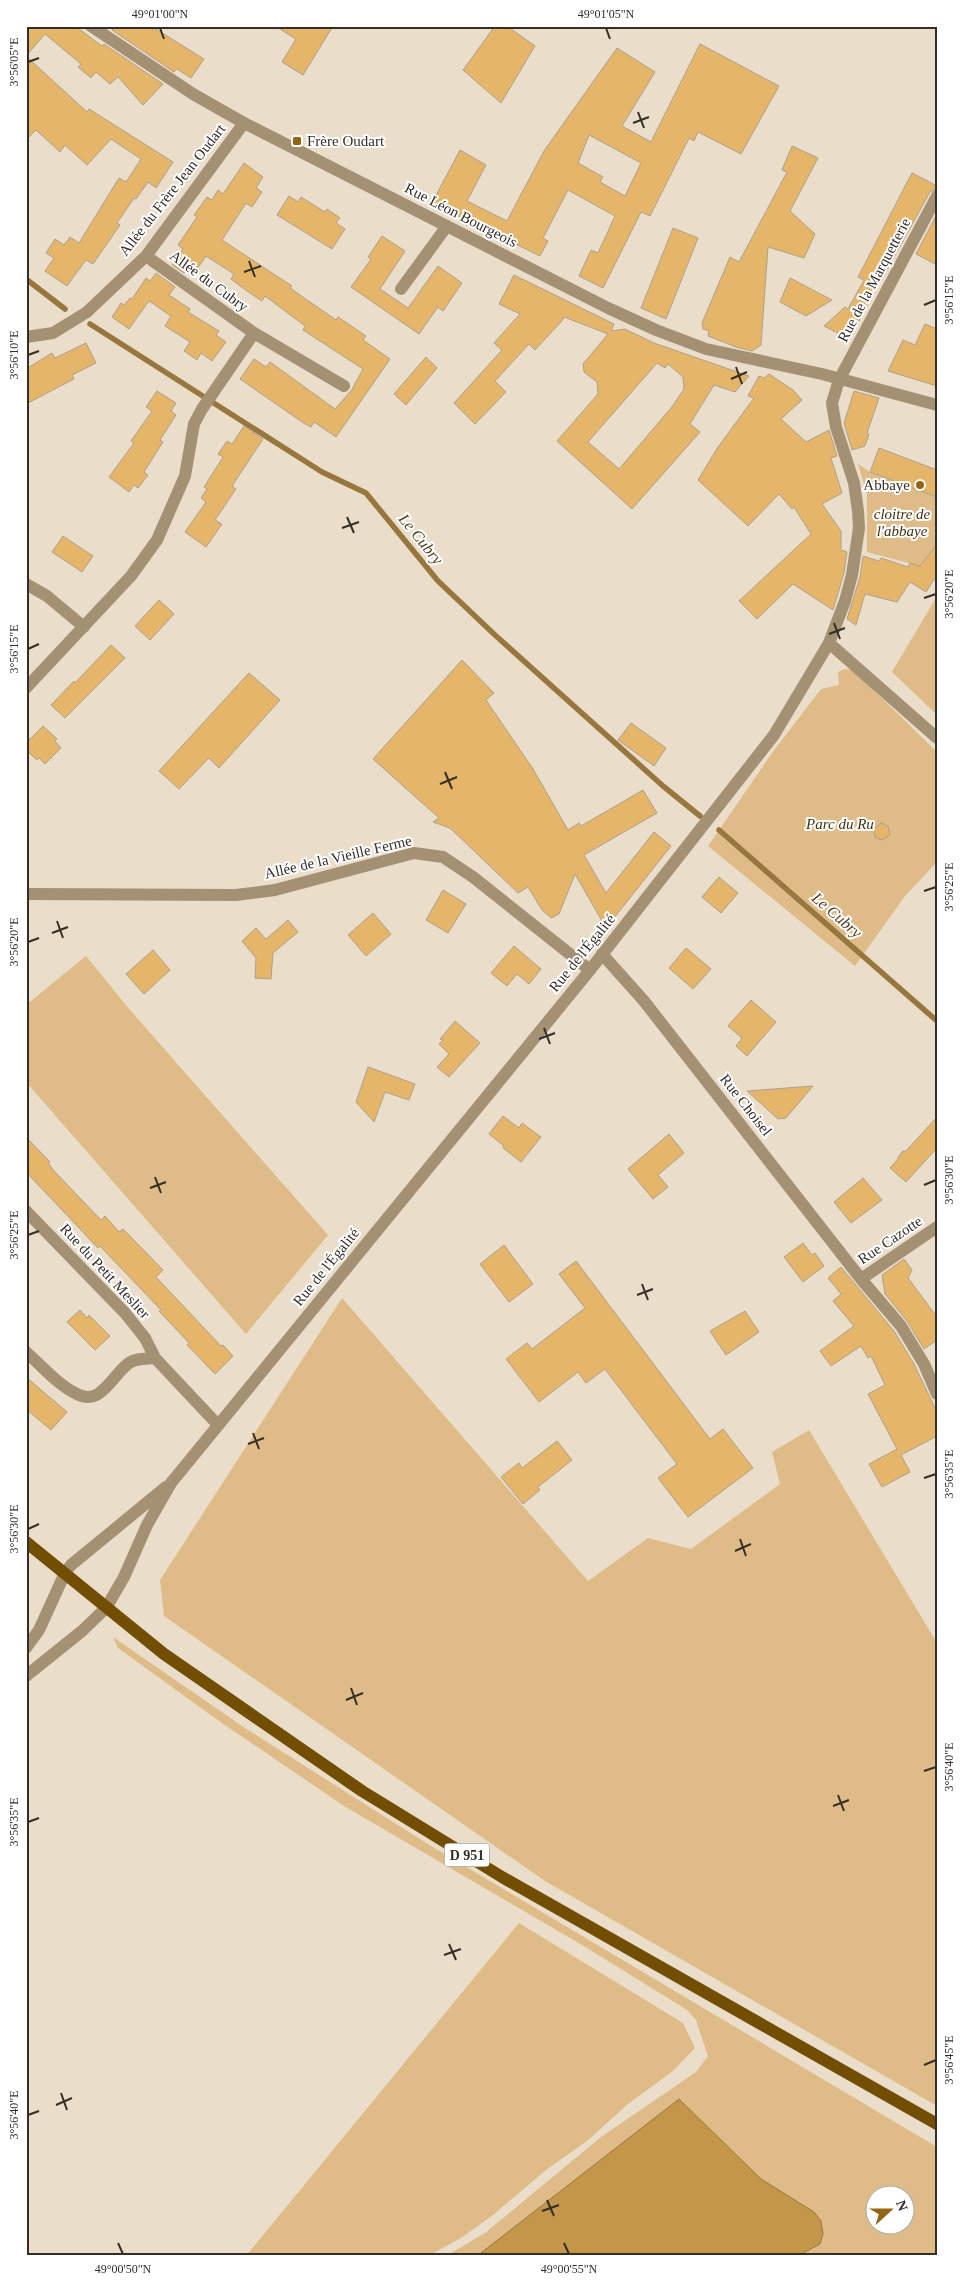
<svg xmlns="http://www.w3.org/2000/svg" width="963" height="2282" font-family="'Times New Roman',serif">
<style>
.green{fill:#dfbc87;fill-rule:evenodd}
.water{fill:#c49649;stroke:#98773e}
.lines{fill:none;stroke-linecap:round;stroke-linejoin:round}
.stream{stroke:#98773e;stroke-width:5.5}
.building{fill:#e5b569;stroke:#ada08e;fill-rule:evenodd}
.minor{stroke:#a49072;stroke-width:12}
.tertiary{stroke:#a49072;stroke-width:12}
.primary{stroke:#724e03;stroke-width:12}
.ticks{fill:none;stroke:#332e26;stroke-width:2}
.poi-dot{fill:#926610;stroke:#fff;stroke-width:2}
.labels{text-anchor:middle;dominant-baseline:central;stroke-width:4;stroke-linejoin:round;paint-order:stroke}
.shield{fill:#fff;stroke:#706d67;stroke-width:1}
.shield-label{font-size:14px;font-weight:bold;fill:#332e26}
.poi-label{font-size:15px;fill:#332e26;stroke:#fff;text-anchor:start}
.street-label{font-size:15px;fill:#332e26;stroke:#fff}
.park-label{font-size:15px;font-style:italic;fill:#43300e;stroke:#fff}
.water-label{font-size:16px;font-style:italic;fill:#523e1d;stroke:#fff}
.neatline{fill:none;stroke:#332e26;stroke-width:2}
.ticks-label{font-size:12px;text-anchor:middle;fill:#332e26}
</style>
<rect width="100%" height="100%" fill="#eaddca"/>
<!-- green -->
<path class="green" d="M858,464L870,472L937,497V544L920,566L867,552V494Z
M937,596V715L892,672Z
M844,669L853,670L937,752V862L905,896L855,966L708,846L772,753L821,689L839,685L838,672Z
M86,956L130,1010L328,1235L246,1334L26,1082V1005Z
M342,1298L588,1581L648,1538L691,1549L780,1484L772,1452L809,1430L937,1643V2106L545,1881L164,1616L160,1580Z
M113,1637L245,1728L431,1846L937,2147V2256H446L485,2233L601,2137L696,2072L708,2056L696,2020L687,2010L587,1948L344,1806L219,1721L118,1648ZM876,2194H906V2224H876Z
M519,1923L683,2023L695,2048L673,2071L628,2104L587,2141L546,2170L493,2215L461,2238L428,2256H246Z"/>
<!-- water -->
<path class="water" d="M679,2099L761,2179L814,2212L821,2221L823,2234L820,2244L798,2256H477Z"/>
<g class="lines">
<!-- stream -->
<path class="stream" d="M26,279L65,309
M90,324L322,472L366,493L438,581L495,635L663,786L700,816
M719,830L937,1021"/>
</g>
<!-- building -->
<path class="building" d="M26,26H75L102,46L104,44L163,84L143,105L118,77L110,84L96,72L91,78L78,67L81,64L45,34L26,56Z
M115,26H151L204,59L191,78L177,69L174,72L112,30Z
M275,26H333L303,75L282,62L296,39Z
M495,26H507L535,46L501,103L463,70Z
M700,44L779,86L741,154L698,132L694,141L689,138L650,216L641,212L603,288L579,276L591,250L598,253L615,216L568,190L543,238L548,241L540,256L432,203L460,150L486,165L467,201L507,221L544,151L617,48L655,72L622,126L651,142ZM589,135L641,163L625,196L600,182L603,177L578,163Z
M26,56L87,112L89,109L173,162L156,188L148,182L136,199L134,198L117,223L120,225L93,264L86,260L67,286L45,271L54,258L46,253L55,239L64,245L70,237L79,243L119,178L126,182L141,159L111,139L87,165L65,145L60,152L36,130L26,140Z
M792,146L818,158L790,211L815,234L804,258L768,247L761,345L752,351L736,347L708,336L709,331L703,329L702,323L730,257L739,262L787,172L782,170Z
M244,163L263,177L256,188L262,192L252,207L246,203L222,240L292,286L290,288L336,320L338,317L366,336L363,340L390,359L336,437L314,422L311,427L305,424L240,379L254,359L266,367L270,362L335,409L351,391L363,369L303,330L305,326L265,296L262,301L247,291L231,279L234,274L206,256L195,272L188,268L184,273L172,265L183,249L178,245L197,217L194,215L207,197L212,200L218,190L223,194Z
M912,173L937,186V188L930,192L849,339L824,326L845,307L848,309L864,280L858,277Z
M289,196L298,202L301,197L325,212L327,209L340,218L336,223L345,229L332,249L277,215Z
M937,214V265L916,254Z
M673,228L698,238L666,319L641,308Z
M382,236L405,251L380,289L408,308L438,266L462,283L443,311L438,307L419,334L351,287L371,259L368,257Z
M156,273L175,287L169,295L190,309L188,312L219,331L216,335L226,342L212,361L201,353L197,360L184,351L190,342L165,326L171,316L149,301L129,329L112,317L121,303L124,305L130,298L132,299L146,278L150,281Z
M514,275L614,324L611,331L625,329L654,343L749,376L735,392L714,385L690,424L700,432L632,509L557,441L598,394L597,382L584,372L583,364L608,334L564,317L561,322L535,350L529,344L495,381L506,392L475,424L454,403L502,350L494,343L520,314L499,304ZM657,363L665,368L668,364L683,377L684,389L671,408L619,469L588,442Z
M790,278L832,300L806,316L780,302Z
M925,324L937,329V386L888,371L903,340L915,345Z
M86,343L96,363L72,375L74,379L26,404V369L52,353L55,358Z
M426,357L437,368L406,405L394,394Z
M769,374L793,390L802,400L781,419L806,442L829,430L837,456L831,458L842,493L822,504L841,531V550L847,552L844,573L833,610L793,584L757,619L739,601L811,534L794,507L792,509L779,494L748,526L698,480L718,447L754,398L748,396L759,376L764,378Z
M157,391L176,403L171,411L176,415L160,440L163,442L144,472L148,475L138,488L134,485L129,492L109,477L134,443L131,441L152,411L146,407Z
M854,391L879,398L867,433L869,434L865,446L852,450L844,423Z
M244,426L263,439L232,486L236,489L215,520L222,524L206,547L185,532L206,502L201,498L207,489L204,487L223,457L218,454L227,441L232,444Z
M879,448L937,470V497L870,472Z
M63,536L93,556L82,572L52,552Z
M937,544V575L926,592L910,582L897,602L865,594L856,625L847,619L860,577L863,556L879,561L881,558L908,567L910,563L920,566Z
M159,600L174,614L150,640L135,626Z
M111,645L125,658L65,718L51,705L74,681L75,683Z
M462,660L494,693L486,700L533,769L568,830L579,823L581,826L643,790L657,813L584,855L606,893L654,832L671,846L606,928L575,874L559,914L551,918L542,910L528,887L518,893L450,828L433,822L439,818L373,759Z
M249,673L280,700L219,768L209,758L179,789L159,771Z
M631,723L666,748L654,766L618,740Z
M43,726L57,739L55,741L61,748L45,764L39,758L37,760L26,750V743Z
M881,823L888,826L890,835L882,840L875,837L874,829Z
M719,877L738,893L721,913L702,897Z
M443,890L466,904L448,933L426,920Z
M373,913L391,934L366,956L348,935Z
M288,920L298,932L273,953L271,979L255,978L256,958L242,941L256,928L266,939Z
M514,946L541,969L529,984L517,974L507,986L491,973Z
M686,948L711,969L693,989L669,968Z
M153,950L170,970L144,994L126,974Z
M751,1000L776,1022L747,1056L736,1046L742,1038L728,1026Z
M455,1021L480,1043L449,1077L437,1067L449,1054L439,1044L443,1040L440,1039Z
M368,1067L415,1084L409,1100L385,1092L374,1122L356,1102Z
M813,1086L786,1118L778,1119L747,1091Z
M503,1116L519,1128L522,1123L541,1137L521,1162L503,1148L504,1146L489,1134Z
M937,1117V1148L906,1182L890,1168L898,1159V1157L903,1151H906Z
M669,1134L684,1153L658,1175L668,1187L653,1199L628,1169Z
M26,1137L50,1162L48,1163L54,1171L101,1220L105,1216L119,1232L123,1229L163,1270L156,1277L221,1346L223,1345L233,1356L215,1374L187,1345L189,1343L159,1311L161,1310L100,1246L98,1248L26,1172Z
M863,1178L882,1200L851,1223L834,1202Z
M803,1243L812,1255L815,1253L824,1266L803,1282L784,1257Z
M504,1245L533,1284L509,1302L480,1264Z
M904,1259L912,1270L908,1278L937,1317V1340L924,1349L907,1321L885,1294L882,1275Z
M576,1261L710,1439L723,1429L753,1468L688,1517L658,1478L677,1464L605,1369L586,1383L578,1372L539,1402L506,1359L527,1343L532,1349L585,1308L559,1274Z
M841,1267L894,1331L914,1364L937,1412V1436L901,1455L910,1472L882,1487L869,1464L897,1449L868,1394L885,1385L871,1356L868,1358L861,1346L831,1366L820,1351L854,1326L833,1301L841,1294L828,1278Z
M80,1310L87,1318L89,1315L110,1336L95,1350L67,1322Z
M745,1311L759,1332L726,1355L710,1331Z
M26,1377L67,1412L51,1430L26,1409Z
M557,1441L572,1460L538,1487L540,1490L523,1504L501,1477L519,1463L522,1468Z"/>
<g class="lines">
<!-- minor -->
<path class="minor" d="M146,256L254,333L344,386
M401,289L447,226
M26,337L53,333L87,312L146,256L244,123
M839,380L937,196
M26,584L47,596L84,627
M829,643L937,738
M26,688L131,576L157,540L185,476L194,424L202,409L254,333
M26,894L236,895L275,890L414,853L443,857L473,877L590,970
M602,954L644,1001L861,1279L901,1326L924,1364L937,1394
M26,1211L125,1313L145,1338L155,1358L218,1425
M861,1279L937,1227
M26,1352C42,1366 58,1385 77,1394C101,1407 113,1374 129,1363C136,1358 146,1359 155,1358"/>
<!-- tertiary -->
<path class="tertiary" d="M91,26L193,94L244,123L608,308L656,330L706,349L822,374L937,405
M26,1648L39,1630L65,1573L71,1565L166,1487
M26,1676L82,1631L106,1608L124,1577L147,1525L171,1483L590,970L774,735L829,643L845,601L852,575L859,528L858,511L854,483L836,427L832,403L839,380"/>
<!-- primary -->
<path class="primary" d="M26,1542L164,1654L362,1791L502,1877L937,2124"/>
</g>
<!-- ticks -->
<path class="ticks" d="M160,28L164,39M606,28L610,39M28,62L39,58M638,112L644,128M633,123L649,117M249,261L255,277M244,272L261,266M924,305L936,300M28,355L39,351M736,367L742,384M731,379L747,372M347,517L354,533M342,528L359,522M924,598L936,594M834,623L840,639M829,634L845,628M28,649L39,644M445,772L452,789M440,784L457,777M924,891L936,887M57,921L63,938M52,933L68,927M28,942L39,938M544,1028L550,1044M539,1039L555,1033M155,1177L161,1193M924,1185L936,1180M150,1188L166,1182M28,1235L39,1231M642,1284L648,1300M637,1295L653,1289M253,1433L259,1449M248,1444L264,1438M924,1478L936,1474M28,1529L39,1524M740,1539L746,1556M735,1551L751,1544M351,1688L357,1705M346,1700L363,1693M924,1771L936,1767M838,1795L844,1811M833,1806L849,1800M28,1822L39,1818M449,1944L456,1960M444,1955L461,1949M924,2065L936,2060M61,2093L67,2110M56,2105L72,2098M28,2115L39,2111M547,2200L554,2216M542,2211L559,2205M118,2243L123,2254M564,2243L569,2254"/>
<!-- markers -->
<g class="poi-dot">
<rect x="292" y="136" width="10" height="10" rx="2.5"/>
<circle cx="920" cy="485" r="5"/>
</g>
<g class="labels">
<!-- shield labels -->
<rect class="shield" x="444.5" y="1843.5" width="45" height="23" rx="4"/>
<g class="shield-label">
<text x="467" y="1855">D 951</text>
</g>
<!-- poi labels -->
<g class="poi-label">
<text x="307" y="141">Frère Oudart</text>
<text x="910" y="485" text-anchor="end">Abbaye</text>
</g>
<!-- street labels -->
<g class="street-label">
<text transform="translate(172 190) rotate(-52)">Allée du Frère Jean Oudart</text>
<text transform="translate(461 215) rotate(27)">Rue Léon Bourgeois</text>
<text transform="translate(874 280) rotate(-62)">Rue de la Marquetterie</text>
<text transform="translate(209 281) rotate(36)">Allée du Cubry</text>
<text transform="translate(338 857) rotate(-13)">Allée de la Vieille Ferme</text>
<text transform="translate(582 953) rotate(-51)">Rue de l'Égalité</text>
<text transform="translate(746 1105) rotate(52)">Rue Choisel</text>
<text transform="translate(890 1240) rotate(-34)">Rue Cazotte</text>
<text transform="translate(326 1267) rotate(-51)">Rue de l'Égalité</text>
<text transform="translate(105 1271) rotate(47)">Rue du Petit Meslier</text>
</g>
<!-- park labels -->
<g class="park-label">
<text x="902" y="514">cloitre de<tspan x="902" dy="17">l'abbaye</tspan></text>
<text x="840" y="824">Parc du Ru</text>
</g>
<!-- water labels -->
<g class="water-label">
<text transform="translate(421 539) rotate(51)">Le Cubry</text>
<text transform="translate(837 915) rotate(41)">Le Cubry</text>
</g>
</g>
<!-- border -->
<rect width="963" height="2282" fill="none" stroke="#ffffff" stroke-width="55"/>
<!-- north arrow -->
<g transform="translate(890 2210) rotate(69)"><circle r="24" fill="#ffffff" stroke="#adaba8"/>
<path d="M0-4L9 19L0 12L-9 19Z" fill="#926610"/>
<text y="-8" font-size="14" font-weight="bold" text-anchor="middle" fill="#332e26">N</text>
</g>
<rect x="28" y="28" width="908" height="2226" class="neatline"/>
<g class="ticks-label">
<text x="160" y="18">49°01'00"N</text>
<text x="606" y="18">49°01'05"N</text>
<text transform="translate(14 62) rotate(-90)" y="4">3°56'05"E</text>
<text transform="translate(949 300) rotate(-90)" y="4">3°56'15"E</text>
<text transform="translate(14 355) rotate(-90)" y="4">3°56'10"E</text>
<text transform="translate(949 594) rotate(-90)" y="4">3°56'20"E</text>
<text transform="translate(14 649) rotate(-90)" y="4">3°56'15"E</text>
<text transform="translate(949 887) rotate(-90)" y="4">3°56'25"E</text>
<text transform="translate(14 942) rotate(-90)" y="4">3°56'20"E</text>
<text transform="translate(949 1180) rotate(-90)" y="4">3°56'30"E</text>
<text transform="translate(14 1235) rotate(-90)" y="4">3°56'25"E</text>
<text transform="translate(949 1474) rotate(-90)" y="4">3°56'35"E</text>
<text transform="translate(14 1529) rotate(-90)" y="4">3°56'30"E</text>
<text transform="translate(949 1767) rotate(-90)" y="4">3°56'40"E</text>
<text transform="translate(14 1822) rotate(-90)" y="4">3°56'35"E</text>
<text transform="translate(949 2060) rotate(-90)" y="4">3°56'45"E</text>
<text transform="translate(14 2115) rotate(-90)" y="4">3°56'40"E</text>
<text x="123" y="2273">49°00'50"N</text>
<text x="569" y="2273">49°00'55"N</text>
</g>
</svg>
